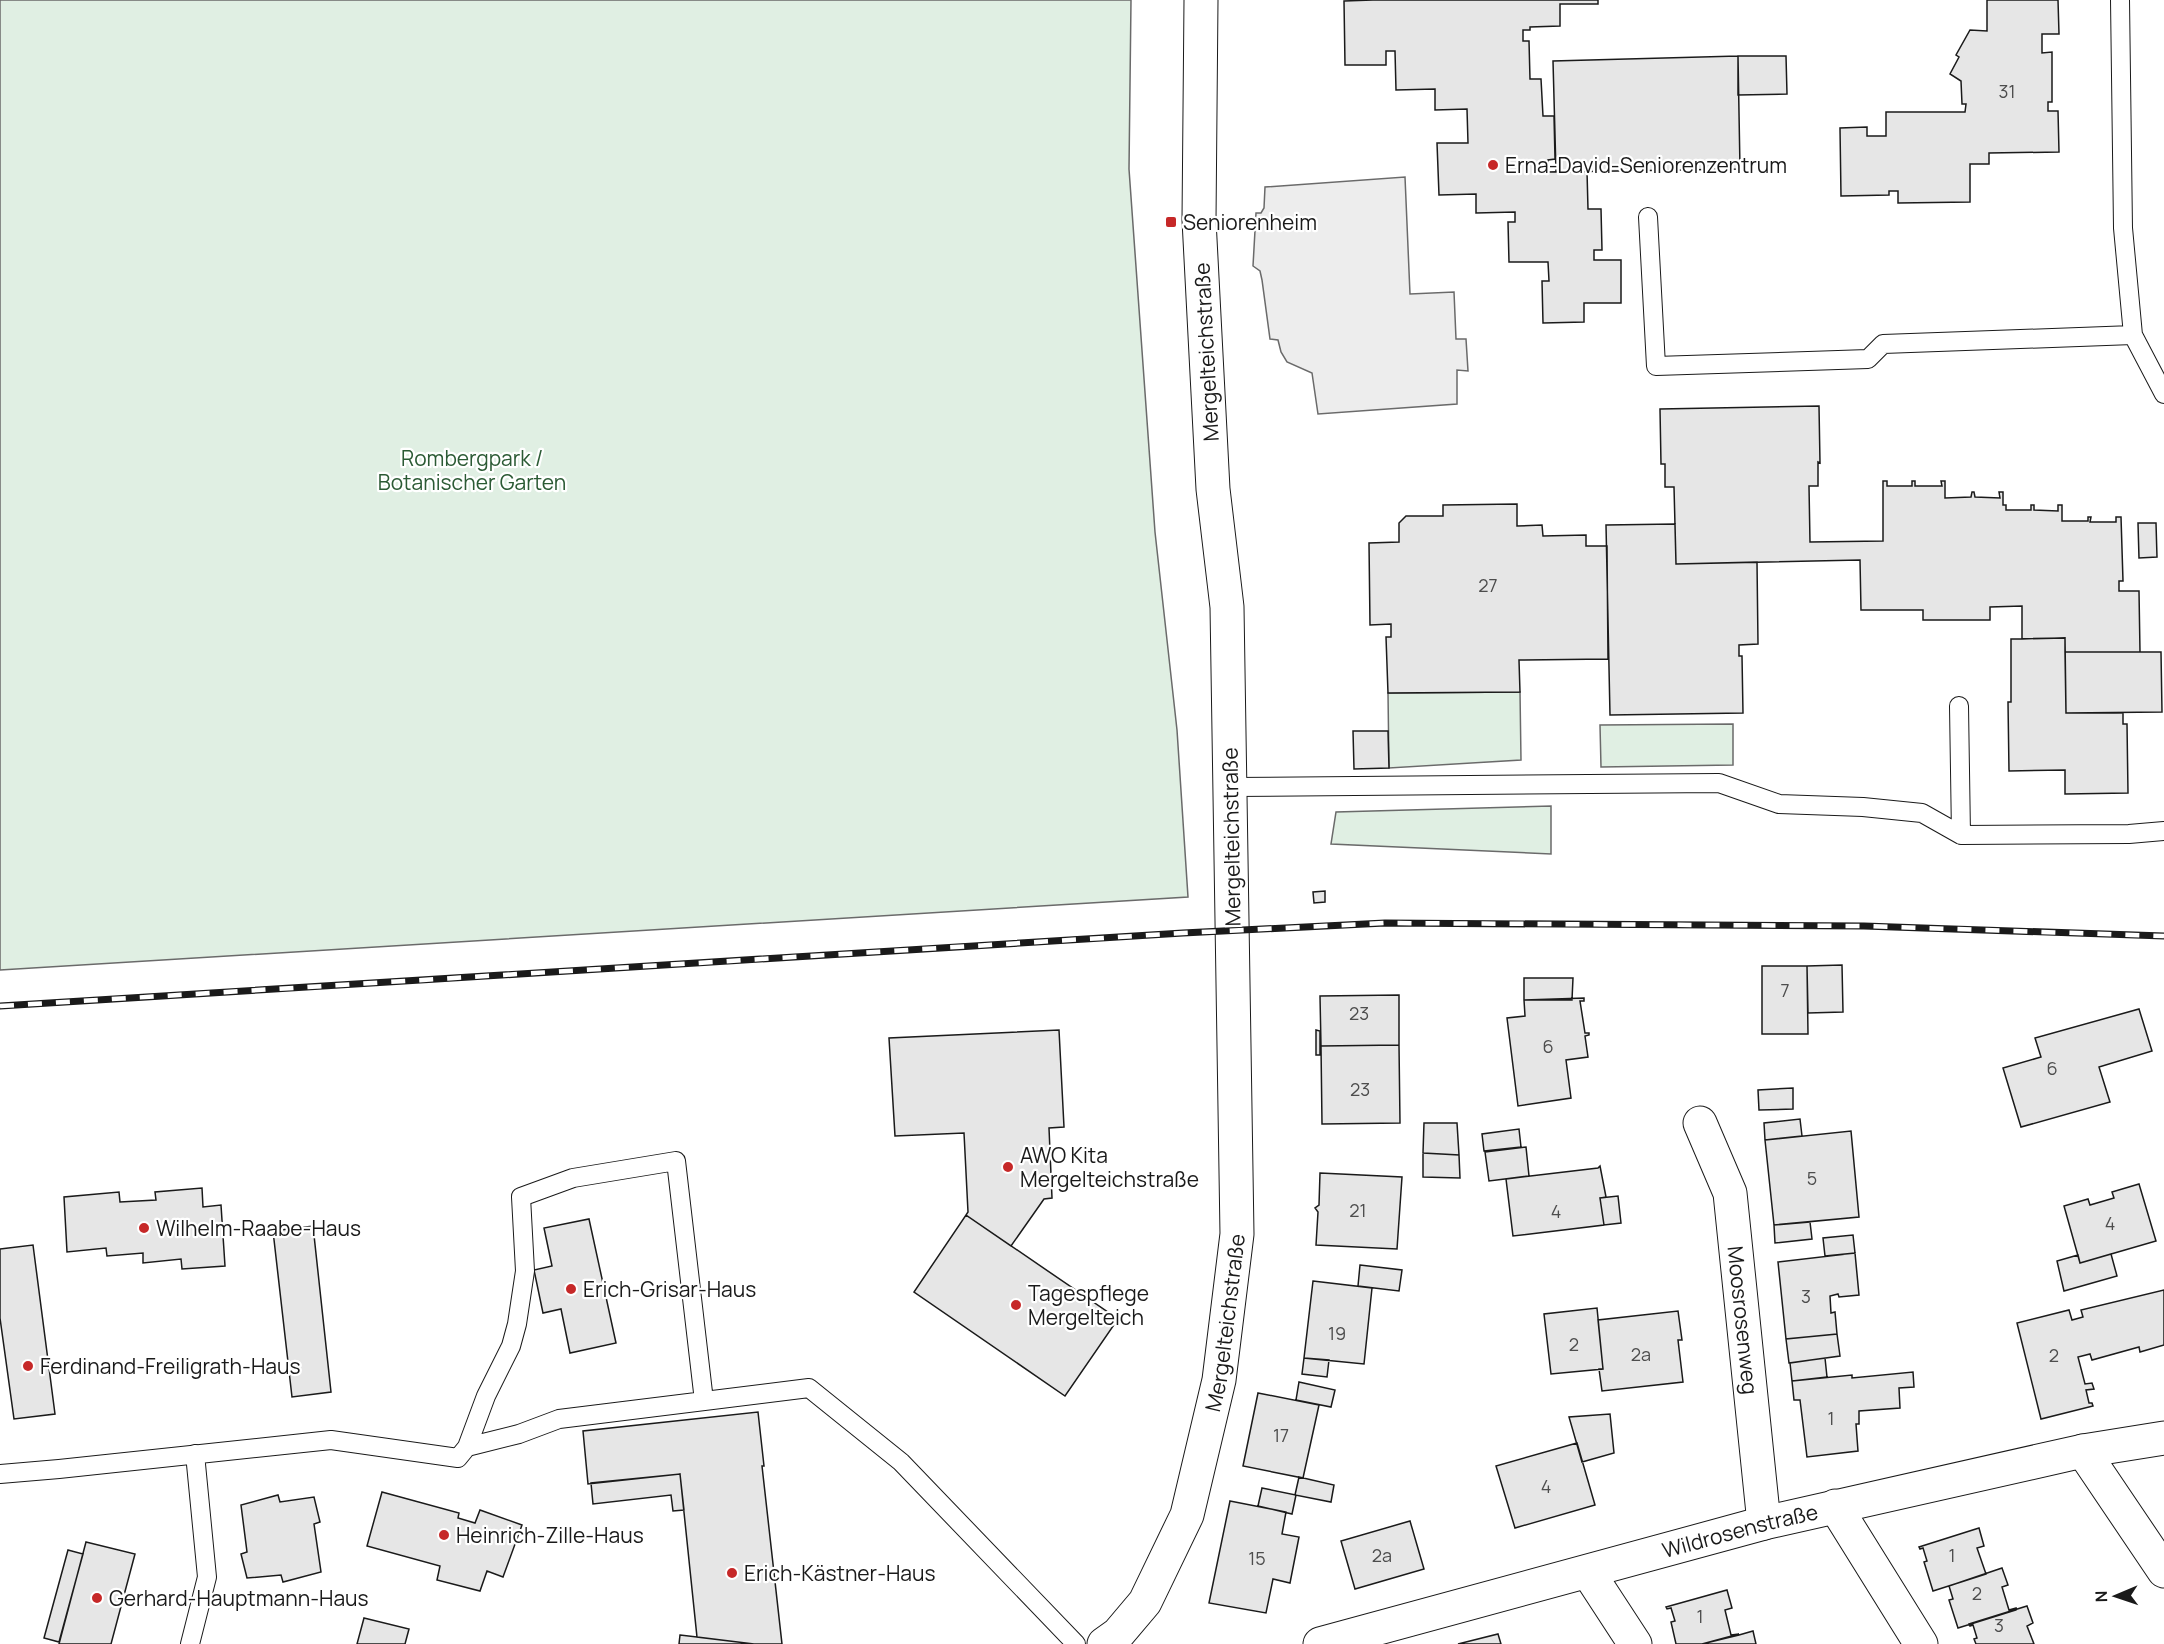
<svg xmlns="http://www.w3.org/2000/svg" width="2164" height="1644" font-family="Manrope,sans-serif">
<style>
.green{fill:#e0efe3;stroke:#6a6a6a;stroke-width:1.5}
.parking{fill:#ededed;stroke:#6a6a6a;stroke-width:1.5}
.building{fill:#e6e6e6;stroke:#1a1a1a;stroke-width:1.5}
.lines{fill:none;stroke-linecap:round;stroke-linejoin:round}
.lane-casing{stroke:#1a1a1a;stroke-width:20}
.street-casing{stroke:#1a1a1a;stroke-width:35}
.lane{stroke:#fff;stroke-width:18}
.street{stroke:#fff;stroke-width:33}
.rail-casing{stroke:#1a1a1a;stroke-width:7}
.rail{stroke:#fff;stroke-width:4.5;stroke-dasharray:14;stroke-linecap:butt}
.poi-dot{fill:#c62828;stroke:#fff;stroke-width:2}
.labels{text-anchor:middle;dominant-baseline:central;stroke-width:4.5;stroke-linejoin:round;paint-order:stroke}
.number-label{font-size:18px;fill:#4d4d4d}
.poi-label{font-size:21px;fill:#1a1a1a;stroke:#fff;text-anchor:start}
.street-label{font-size:21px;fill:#1a1a1a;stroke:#fff}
.park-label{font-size:21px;fill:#2b5a34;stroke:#fff}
</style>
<rect width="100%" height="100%" fill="#fff"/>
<!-- green -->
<path class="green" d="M0,0H1131L1129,169L1155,532L1177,730L1188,897L0,970Z
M1520,692L1521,760L1389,768L1388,693Z
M1733,724V765L1601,767L1600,725Z
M1551,806V854L1331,844L1336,812Z"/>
<!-- parking -->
<path class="parking" d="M1405,177L1410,294L1454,292L1456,339H1466L1468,371L1457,370V404L1318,414L1312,373L1287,362L1281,352L1278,340L1270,339L1262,280L1260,271L1253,266L1256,213H1261L1264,208L1265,187Z"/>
<!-- building -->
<path class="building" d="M1373,0H1598V4H1560V26L1530,27V30H1523V41H1529L1530,79H1541L1543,116H1554L1555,159L1548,160V172L1587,171L1588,209H1601L1602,250H1594V260H1621V303H1584V322L1543,323L1542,281H1549L1548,262H1509L1508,222H1515V212L1476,213V194L1439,195L1437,143H1468L1467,109L1435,110V89L1396,90L1395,51H1386V65H1345L1344,1Z
M1987,0H2058L2059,34H2042V53L2052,52V102H2048V111H2058L2059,152L1989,153V164H1970V202L1898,203V191H1889V195L1841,196L1840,128L1867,127V136H1886V112H1965L1966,104H1962L1961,81L1950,74L1959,57L1956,55L1970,30L1987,31Z
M1738,56H1786L1787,94L1738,95Z
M1738,56L1740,169L1556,172L1553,61Z
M1819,406L1820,463L1818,462V486H1809L1810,542L1883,541V481H1887V486H1912V481H1915V486H1942L1941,481H1945V498L1971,497L1972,492H1974L1975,497L2000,498L1999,492H2003V505H2006V510H2031V505H2034V510L2058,511V505H2062V521H2088V517H2091L2090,522H2116V517H2121L2123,581H2119V591H2139L2140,652H2065V638L2022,639V606L1990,607V620H1923V610H1861L1860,560L1676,564L1674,487H1665V464H1661L1660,409Z
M1517,504V526L1542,525L1543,536L1586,535V546H1607L1608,659L1519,660L1520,692L1388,693L1386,637H1391V624L1370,625L1369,543L1399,542V523L1406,516H1443V505Z
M2138,523H2156L2157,557L2139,558Z
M1675,524L1676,564L1757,562L1758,644L1739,645V656H1742L1743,713L1610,715L1606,525Z
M2065,638L2066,713H2123V724H2127L2128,793L2065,794V770L2009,771L2008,702H2011V639Z
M2065,652H2161L2162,712L2066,713Z
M1353,731H1388L1389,768L1354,769Z
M1325,891V902L1314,903L1313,892Z
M1842,965L1843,1012L1808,1013L1807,966Z
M1762,966H1807L1808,1034H1762Z
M1524,978H1573L1572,1000H1524Z
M1399,995V1045L1321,1046L1320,996Z
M1584,998V1001H1580L1585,1033H1589V1035L1585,1036L1588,1057L1566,1060L1571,1098L1518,1106L1507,1018L1525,1016L1524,1000Z
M2139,1009L2152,1051L2099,1067L2110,1102L2021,1127L2003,1068L2041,1057L2035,1038Z
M1059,1030L1064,1127L1049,1128L1052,1198L1044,1199L1011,1246L966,1215L968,1212L964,1133L895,1136L889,1038Z
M1316,1030L1320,1031V1055H1316Z
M1399,1045L1400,1123L1322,1124L1321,1046Z
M1793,1088V1109L1759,1110L1758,1090Z
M1800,1119L1802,1136L1765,1140L1764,1123Z
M1424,1123H1457L1459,1155L1423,1153Z
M1519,1129L1521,1147L1484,1151L1482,1134Z
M1851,1131L1859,1217L1774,1225L1765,1140Z
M1526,1147L1529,1176L1489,1181L1485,1152Z
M1423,1153L1459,1155L1460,1178L1423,1177Z
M1600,1166L1606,1197L1600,1198L1604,1225L1513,1236L1506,1179L1598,1168Z
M1320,1173L1402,1177L1397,1249L1316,1245L1318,1212L1315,1208L1319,1205Z
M2139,1184L2156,1241L2080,1263L2064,1206L2088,1199L2090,1205L2114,1198L2112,1192Z
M202,1188L203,1207L221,1205L225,1266L182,1269L181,1259L143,1263V1253L107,1256L106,1248L67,1252L64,1197L119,1192L120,1202L156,1200L155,1192Z
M1618,1196L1621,1223L1604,1225L1600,1198Z
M966,1215L1118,1319L1065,1396L914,1292Z
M589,1219L616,1343L570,1353L561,1309L543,1313L534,1270L552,1266L544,1228Z
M1810,1222L1812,1239L1775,1243L1774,1225Z
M313,1226L331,1392L292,1397L273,1231Z
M1853,1235L1855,1253L1825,1256L1823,1238Z
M33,1245L55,1414L14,1419L0,1318V1249Z
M1855,1253L1859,1295L1839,1297L1838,1294L1830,1296L1831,1313L1835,1312L1837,1334L1786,1339L1778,1262Z
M2111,1254L2117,1276L2064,1291L2057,1261L2078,1255L2080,1263Z
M1360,1265L1402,1270L1399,1291L1358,1286Z
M1313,1281L1372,1288L1364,1364L1304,1358Z
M2164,1290V1345L2140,1352L2139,1347L2092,1360L2090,1354L2078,1357L2085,1384L2092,1383L2094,1389L2086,1390L2089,1403H2092L2093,1406L2041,1419L2017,1323L2069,1310L2072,1320L2083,1317L2081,1310Z
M1597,1308L1603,1369L1551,1374L1544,1314Z
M1678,1311L1682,1340H1678L1683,1382L1602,1391L1599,1369H1603L1598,1320Z
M1837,1334L1840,1356L1789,1363L1786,1339Z
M1304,1358L1329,1360L1327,1377L1302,1374Z
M1825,1358L1827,1377L1792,1381L1790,1363Z
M1913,1372L1914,1387L1899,1388L1900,1408L1859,1411V1424H1856L1858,1451L1807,1457L1800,1400H1794L1792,1381L1852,1375V1378Z
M1299,1382L1335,1390L1331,1407L1296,1400Z
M1258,1393L1319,1405L1303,1478L1243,1466Z
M758,1412L764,1466H762L782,1644H754L697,1637L680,1474L588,1484L583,1431Z
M1610,1414L1614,1453L1582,1462L1569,1417Z
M1577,1443L1595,1505L1515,1528L1496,1466Z
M680,1474L684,1510L673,1511L671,1495L593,1504L591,1483Z
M1299,1477L1334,1485L1331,1502L1295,1495Z
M1262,1488L1296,1495L1292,1514L1258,1506Z
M382,1492L459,1513L458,1518L475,1523L480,1510L522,1525L503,1577L487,1571L480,1591L437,1580L440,1566L367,1546Z
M278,1495L280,1502L314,1497L320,1522L314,1524L321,1572L283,1582L281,1575L247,1578L241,1554L247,1552L241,1505Z
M1230,1501L1286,1512L1282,1534L1299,1537L1290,1583L1273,1579L1266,1613L1209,1603Z
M1410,1521L1424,1569L1355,1589L1341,1541Z
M1979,1528L1984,1546L1977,1548L1986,1574L1933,1591L1924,1562L1927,1561L1923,1548L1920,1549L1919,1547Z
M86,1542L135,1554L111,1644H59Z
M68,1550L83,1554L59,1642L44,1638Z
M2002,1568L2008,1585L2002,1587L2009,1610L2016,1608V1610L1958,1628L1949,1600L1953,1599L1949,1586Z
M1727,1590L1732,1608L1725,1610L1731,1635L1739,1634L1702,1644H1676L1671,1622L1675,1621L1671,1608L1667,1609L1666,1607Z
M2027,1606L2033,1623L2027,1626L2034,1644H1976L1974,1639L1977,1638L1973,1625L1970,1626L1969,1624Z
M364,1618L409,1629L405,1644H357Z
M1753,1631L1756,1644H1702L1739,1635Z
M1498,1634L1501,1644H1458Z
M680,1635L697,1637L754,1644H679Z"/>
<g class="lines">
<!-- lane casing -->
<g class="lane-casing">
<path id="lane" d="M2120,0L2123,228L2133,335L2164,394
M1648,217L1656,366L1868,359L1883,344L2133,335
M1959,706L1961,835
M1231,787L1719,783L1779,804L1863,807L1922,813L1961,835L2129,834L2164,831
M467,1447L486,1396L511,1346L517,1324L525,1271L521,1197L573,1178L676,1161L704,1401
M0,1474L59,1469L331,1440L458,1458L467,1447L519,1434L559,1419L809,1388L901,1462L1076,1644
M190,1644L207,1577L195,1454"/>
</g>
<!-- street casing -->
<g class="street-casing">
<g id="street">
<path id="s1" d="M1700,1123L1730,1193L1764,1523"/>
<path d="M2083,1451L2164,1571"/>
<path d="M1835,1506L1921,1644"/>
<path d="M1588,1572L1635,1644"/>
<path id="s2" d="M1104,1644L1118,1634L1145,1602L1187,1515L1219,1380L1237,1234L1227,607L1213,489L1199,220L1201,0"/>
<path id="s3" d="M1320,1644L1764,1523L2083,1451L2164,1438"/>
</g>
</g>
<!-- lane -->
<use href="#lane" class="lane"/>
<!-- street -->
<use href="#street" class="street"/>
<!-- rail casing -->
<g class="rail-casing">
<path id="rail" d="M0,1006L1183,933L1385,923L1864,926L2164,936"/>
</g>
<!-- rail -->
<use href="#rail" class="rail"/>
</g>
<!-- markers -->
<g class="poi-dot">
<circle cx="1493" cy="165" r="6"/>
<rect x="1165" y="216" width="12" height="12" rx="3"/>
<circle cx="1008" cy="1167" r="6"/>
<circle cx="144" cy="1228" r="6"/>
<circle cx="571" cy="1289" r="6"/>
<circle cx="1016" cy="1305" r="6"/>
<circle cx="28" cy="1366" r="6"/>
<circle cx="444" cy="1535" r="6"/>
<circle cx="732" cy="1573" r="6"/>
<circle cx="97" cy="1598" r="6"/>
</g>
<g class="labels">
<!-- number labels -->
<g class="number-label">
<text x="2007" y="91">31</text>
<text x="1488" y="585">27</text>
<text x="1785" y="990">7</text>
<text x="1359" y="1013">23</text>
<text x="1548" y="1046">6</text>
<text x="2052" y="1068">6</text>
<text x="1360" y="1089">23</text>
<text x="1812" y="1178">5</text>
<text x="1358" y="1210">21</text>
<text x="1556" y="1211">4</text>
<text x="2110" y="1223">4</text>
<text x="1806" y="1296">3</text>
<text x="1337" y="1333">19</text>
<text x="1574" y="1344">2</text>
<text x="1641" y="1354">2a</text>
<text x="2054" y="1355">2</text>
<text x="1831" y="1418">1</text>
<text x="1281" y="1435">17</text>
<text x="1546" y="1486">4</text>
<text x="1382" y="1555">2a</text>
<text x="1952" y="1555">1</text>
<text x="1257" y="1558">15</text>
<text x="1977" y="1593">2</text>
<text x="1700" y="1616">1</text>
<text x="1999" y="1625">3</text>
</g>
<!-- poi labels -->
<g class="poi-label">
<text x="1505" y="165">Erna-David-Seniorenzentrum</text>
<text x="1183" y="222">Seniorenheim</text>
<text x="1020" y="1155">AWO Kita<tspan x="1020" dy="24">Mergelteichstraße</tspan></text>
<text x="156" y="1228">Wilhelm-Raabe-Haus</text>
<text x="583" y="1289">Erich-Grisar-Haus</text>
<text x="1028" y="1293">Tagespflege<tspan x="1028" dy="24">Mergelteich</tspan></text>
<text x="40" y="1366">Ferdinand-Freiligrath-Haus</text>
<text x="456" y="1535">Heinrich-Zille-Haus</text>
<text x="744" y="1573">Erich-Kästner-Haus</text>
<text x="109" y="1598">Gerhard-Hauptmann-Haus</text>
</g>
<!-- street labels -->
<g class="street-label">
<text transform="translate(1206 352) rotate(-93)">Mergelteichstraße</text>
<text transform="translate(1231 837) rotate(-91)">Mergelteichstraße</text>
<text stroke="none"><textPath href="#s1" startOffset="204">Moosrosenweg</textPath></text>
<text stroke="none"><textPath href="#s2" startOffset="352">Mergelteichstraße</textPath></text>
<text stroke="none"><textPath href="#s3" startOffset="435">Wildrosenstraße</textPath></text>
</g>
<!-- park labels -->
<g class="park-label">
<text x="472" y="458">Rombergpark /<tspan x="472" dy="24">Botanischer Garten</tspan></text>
</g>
</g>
<!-- north arrow -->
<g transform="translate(2116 1596) rotate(268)" stroke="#ffffff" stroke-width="4.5" paint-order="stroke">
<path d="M0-4.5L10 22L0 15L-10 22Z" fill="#1a1a1a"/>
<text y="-9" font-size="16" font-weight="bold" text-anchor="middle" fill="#1a1a1a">N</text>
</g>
</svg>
